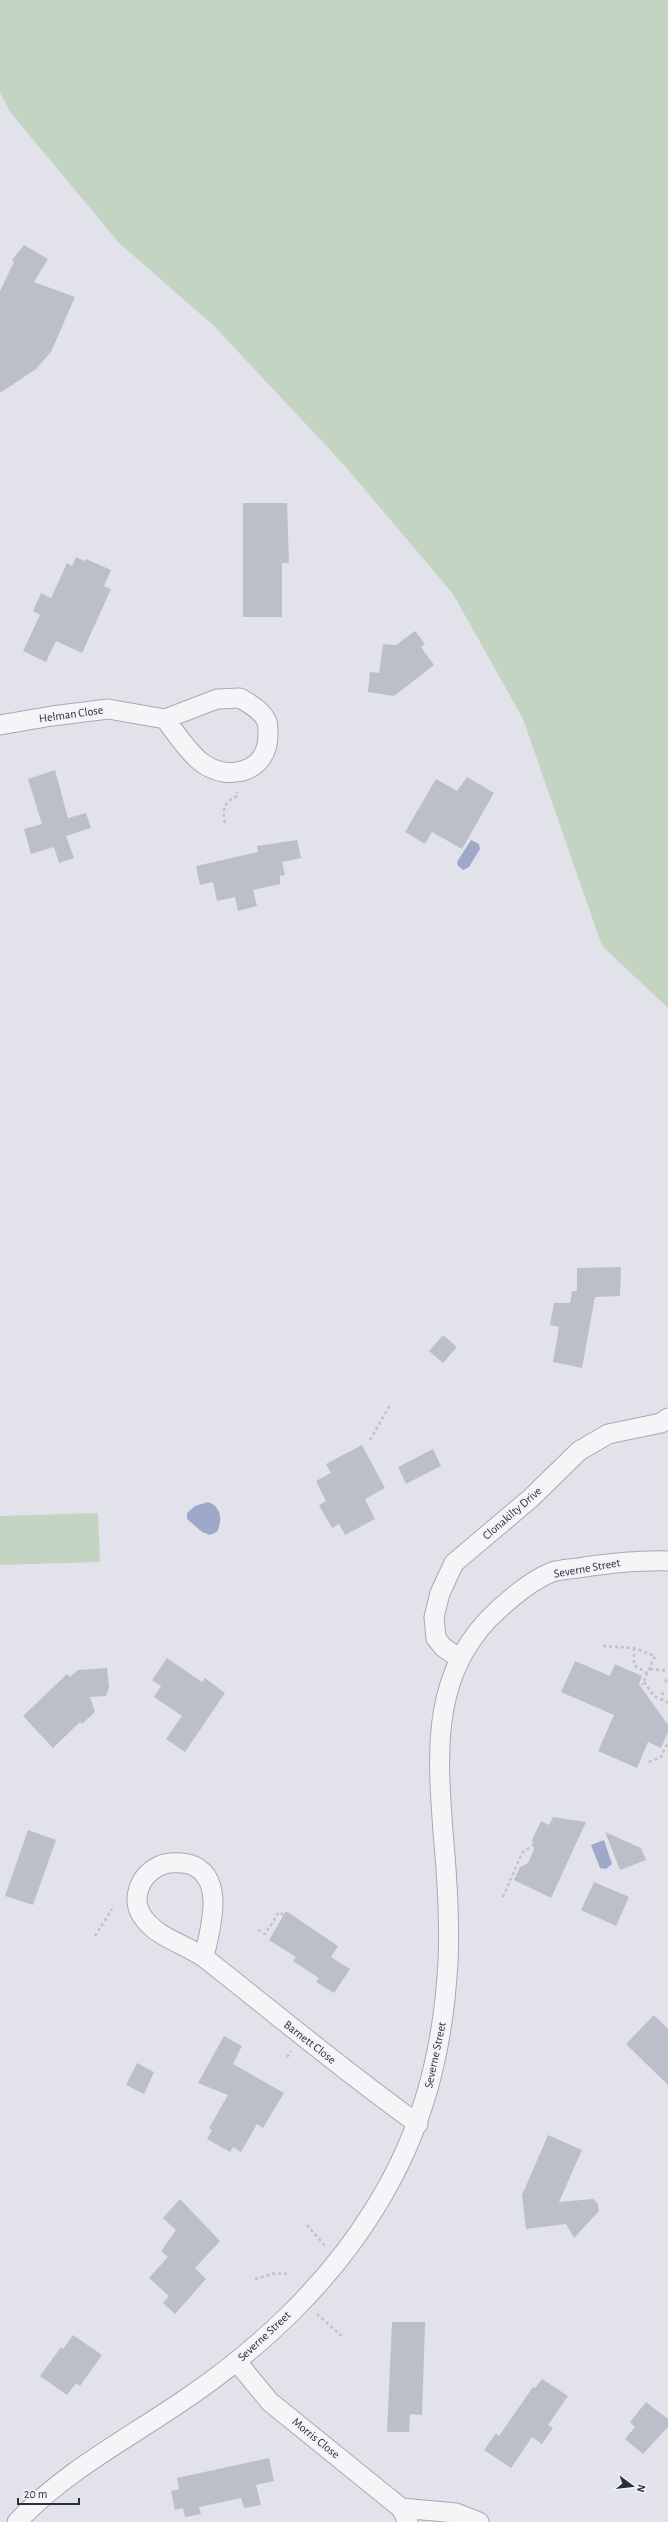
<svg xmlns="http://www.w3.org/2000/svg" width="668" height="2522" font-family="'Alegreya Sans',sans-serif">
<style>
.green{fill:#c4d4c3}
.water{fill:#9ea9c9}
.building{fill:#bcbeca}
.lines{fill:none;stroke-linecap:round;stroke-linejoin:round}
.minor-casing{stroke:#a7a9b4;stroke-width:21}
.path{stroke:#c0c1c9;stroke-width:2.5;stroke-dasharray:3 3;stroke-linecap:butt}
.minor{stroke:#f5f5f8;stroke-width:19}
.labels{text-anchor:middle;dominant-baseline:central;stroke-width:3.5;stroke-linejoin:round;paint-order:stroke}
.street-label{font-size:12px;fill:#2a2e42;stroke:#f2f3f7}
</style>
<rect width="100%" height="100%" fill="#e2e3ea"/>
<!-- green -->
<path class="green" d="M0,0H668V1008L602,946L523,719L453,594L345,466L214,326L119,243L10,112L0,93Z
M98,1513L100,1562L0,1565V1516Z"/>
<!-- water -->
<path class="water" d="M471,840L479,844L480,849L469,867L463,870L458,866L457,862Z
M208,1502C221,1506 223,1520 217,1532L210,1535L202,1532L187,1519V1513L195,1506Z
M604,1840L612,1864L606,1869L600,1868L591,1845Z"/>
<!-- building -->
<path class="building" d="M24,245L48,259L34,282L75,297L51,352L36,369L0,393V291L14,262L12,260Z
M243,503H287L289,563H282V617H243Z
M76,557L84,561L86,559L111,570L104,586L111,589L82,653L56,641L46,662L23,651L40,615L33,611L41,593L51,598L67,563L72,566Z
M415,631L425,644L421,647L434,665L394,696L368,692L370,672L379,673L383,644L396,645Z
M55,770L68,818L86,813L91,828L66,836L74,858L59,863L54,847L31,854L24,829L42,824L28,779Z
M467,777L494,793L462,849L432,832L425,844L405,832L436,779L457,791Z
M297,840L301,858L282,862L285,875L280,876V884L253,890L257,906L238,911L235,897L217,901L213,882L200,885L196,866L258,852L257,846Z
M621,1267L620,1296L595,1297L582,1368L553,1362L559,1327L550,1325L554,1303H570L572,1291H577V1268Z
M443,1335L457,1347L443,1363L429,1351Z
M362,1445L385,1488L365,1499L375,1519L345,1535L339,1524L332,1528L319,1505L326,1501L316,1481L331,1473L326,1464Z
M433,1449L441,1466L406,1484L398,1467Z
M167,1658L202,1682L205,1678L225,1693L185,1752L166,1739L182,1716L154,1697L161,1686L152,1680Z
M575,1661L610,1676L615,1664L642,1676L639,1684L668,1725V1732L661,1748L648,1742L637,1768L598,1751L614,1715L561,1692Z
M107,1668L109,1687L106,1696L90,1697L95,1712L82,1724L80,1722L53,1748L23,1716L67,1674L70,1677L78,1670Z
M553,1817L586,1822L551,1898L514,1880L520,1867L528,1863L534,1849L532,1840L541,1821L549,1825Z
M28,1830L56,1840L33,1905L5,1896Z
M605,1832L641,1848L646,1860L620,1870Z
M594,1882L629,1897L616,1926L581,1910Z
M286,1911L338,1946L331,1957L350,1969L334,1993L316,1982L319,1978L293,1961L296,1957L269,1940Z
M654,2015L668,2029V2085L626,2044Z
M224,2036L242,2046L233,2064L284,2093L263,2128L257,2124L241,2152L233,2147L230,2152L207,2139L212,2130L209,2128L228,2095L198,2083Z
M137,2063L154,2072L144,2094L126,2085Z
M548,2135L582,2150L559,2202L593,2199L598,2204L599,2211L574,2238L566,2224L526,2229L522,2195Z
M180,2199L220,2241L195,2268L206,2279L175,2314L163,2303L169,2296L149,2278L168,2257L161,2251L176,2230L163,2218Z
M392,2322H425L422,2415L410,2414L409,2432H387Z
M73,2335L102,2355L80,2386L76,2383L67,2395L40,2376L61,2347L63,2349Z
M542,2379L568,2396L548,2425L553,2428L542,2444L532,2437L511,2468L484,2450L496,2433L499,2436L533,2387L535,2388Z
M646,2402L668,2419V2427L643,2454L625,2439L635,2427L630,2422Z
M269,2458L274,2481L256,2485L261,2505L244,2508L241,2498L199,2507L201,2514L185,2517L183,2508L175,2510L171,2491L179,2489L177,2478Z"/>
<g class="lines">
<!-- minor casing -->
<g class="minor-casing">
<path id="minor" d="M240,698C250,704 263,711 267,722C268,726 268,731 268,735C268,772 228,783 201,762C187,751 176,733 165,719L217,699Z
M0,725L52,716L108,709L165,719
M460,1659L443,1647L436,1638L434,1617L440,1593L454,1563L531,1498L579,1451L608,1434L661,1423L668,1418
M204,1957C210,1930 227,1876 189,1864C180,1862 167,1862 159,1866C139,1876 129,1901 145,1920C160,1939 188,1945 206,1959C276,2014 345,2072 418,2124
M237,2362L270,2402L401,2508L408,2522
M401,2508L456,2513L479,2522
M17,2522C65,2471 127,2439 184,2400C258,2350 328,2285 375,2208C423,2131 443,2052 448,1962C450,1919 447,1875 443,1832C437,1750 431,1669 499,1609C514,1595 533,1580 552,1572C562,1569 574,1569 584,1567C613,1563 639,1560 668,1561"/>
</g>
<!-- path -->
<path class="path" d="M225,823C222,809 224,802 237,796V792
M370,1440L390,1405
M603,1646L634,1648L655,1656L642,1685
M634,1648V1665L647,1673
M650,1669L668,1671
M644,1682L654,1696L668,1703
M665,1682L668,1678
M662,1701L663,1689
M649,1762L661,1757L668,1742
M503,1897L522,1853L533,1845
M258,1930L265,1934L279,1912L284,1915
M95,1936L112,1909
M287,2057L291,2051
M307,2225L325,2246
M255,2279L276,2273L289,2274
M317,2314L344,2338"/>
<!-- minor -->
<use href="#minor" class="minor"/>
</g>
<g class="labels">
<!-- street labels -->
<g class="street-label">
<text transform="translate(71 714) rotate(-8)">Helman Close</text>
<text transform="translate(512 1513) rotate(-41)">Clonakilty Drive</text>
<text transform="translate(587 1568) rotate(-10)">Severne Street</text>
<text transform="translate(310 2042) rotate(38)">Barnett Close</text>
<text transform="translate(435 2055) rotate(-78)">Severne Street</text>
<text transform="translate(264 2336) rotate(-43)">Severne Street</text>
<text transform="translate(316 2438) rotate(39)">Morris Close</text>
</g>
</g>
<!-- north arrow -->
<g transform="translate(632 2486) rotate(105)" stroke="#f2f3f7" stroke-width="3" paint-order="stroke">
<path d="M0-3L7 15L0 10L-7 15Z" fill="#2a2e42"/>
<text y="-6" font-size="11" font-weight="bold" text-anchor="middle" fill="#2a2e42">N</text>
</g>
<!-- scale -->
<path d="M18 2498v6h61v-6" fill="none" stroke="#2a2e42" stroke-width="2"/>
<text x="24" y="2498" font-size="12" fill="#2a2e42" stroke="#f2f3f7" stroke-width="3" paint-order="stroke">20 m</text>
</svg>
